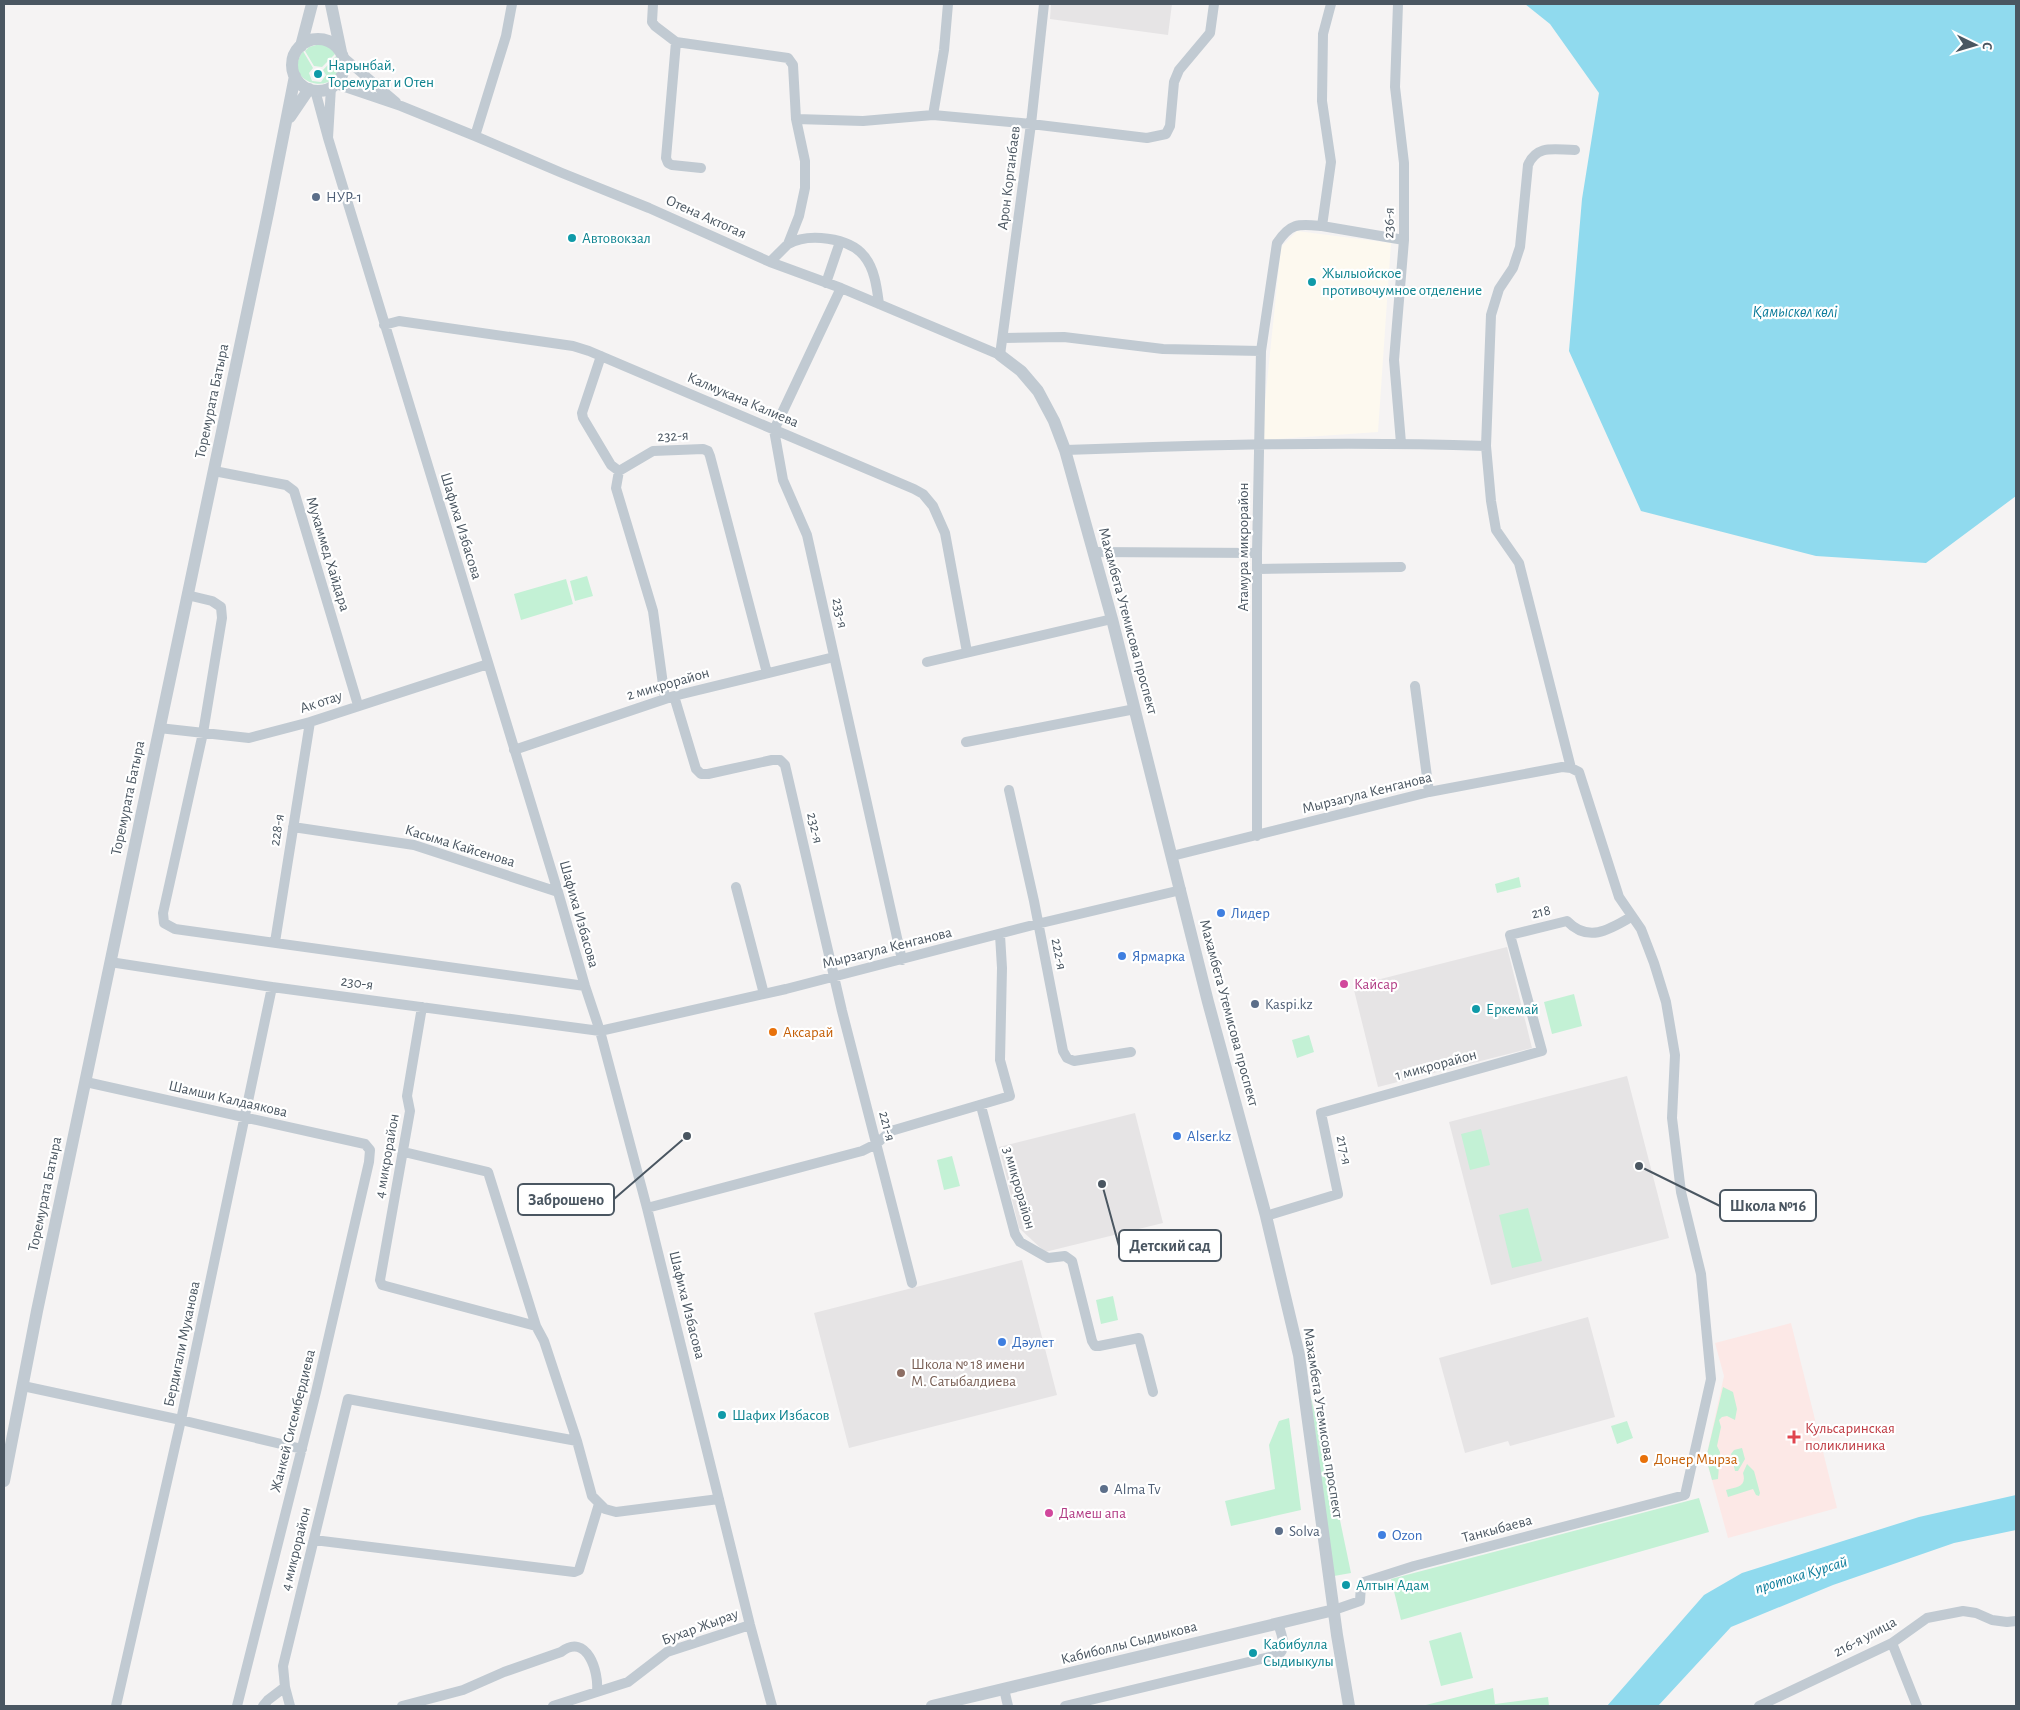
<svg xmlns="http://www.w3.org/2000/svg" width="2020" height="1710" font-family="'Alegreya Sans',sans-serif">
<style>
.commercial{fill:#fdf9ef}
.education{fill:#e6e4e5}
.medical{fill:#fce8e6}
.green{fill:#c3f1d5}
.water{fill:#90daee}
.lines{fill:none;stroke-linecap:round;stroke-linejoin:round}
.minor{stroke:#c1cad2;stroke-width:10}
.tertiary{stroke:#c1cad2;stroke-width:12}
.culture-dot{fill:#0f9aa8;stroke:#fff;stroke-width:2}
.service-dot{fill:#5c6f8a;stroke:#fff;stroke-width:2}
.shop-dot{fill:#3f7fe0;stroke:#fff;stroke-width:2}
.hotel-dot{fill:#d1479c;stroke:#fff;stroke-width:2}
.food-dot{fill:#e8710a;stroke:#fff;stroke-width:2}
.education-dot{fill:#8d6e63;stroke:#fff;stroke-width:2}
.health-dot{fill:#e0444e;stroke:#fff;stroke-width:2}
.labels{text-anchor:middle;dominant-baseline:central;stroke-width:4.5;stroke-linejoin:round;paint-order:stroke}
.culture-label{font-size:15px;fill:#0d838f;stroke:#fff;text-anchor:start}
.street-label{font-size:15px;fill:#4a5661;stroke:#fff}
.service-label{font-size:15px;fill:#4e5e75;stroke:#fff;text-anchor:start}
.shop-label{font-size:15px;fill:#366cbe;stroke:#fff;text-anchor:start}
.hotel-label{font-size:15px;fill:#b23c85;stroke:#fff;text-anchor:start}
.food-label{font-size:15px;fill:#c56008;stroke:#fff;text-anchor:start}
.education-label{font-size:15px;fill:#785e54;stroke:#fff;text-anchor:start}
.health-label{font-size:15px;fill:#be3a42;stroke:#fff;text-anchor:start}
.water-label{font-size:16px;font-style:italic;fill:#0c7c9b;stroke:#fff}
.leader{fill:none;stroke:#4a5661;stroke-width:2}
.callout-dot{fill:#4a5661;stroke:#fff;stroke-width:2}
.callout{fill:#fff;stroke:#4a5661;stroke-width:2}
.callout-label{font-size:16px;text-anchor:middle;font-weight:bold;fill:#4a5661}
</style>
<rect width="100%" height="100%" fill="#f5f3f3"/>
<!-- commercial -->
<path class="commercial" d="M1297,231L1391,243L1378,432L1261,440L1281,247Z"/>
<!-- education -->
<path class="education" d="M1051,4H1172L1168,35L1050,19Z
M1507,947L1532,1048L1378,1087L1353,986Z
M1627,1076L1669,1238L1491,1285L1449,1122Z
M1135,1113L1163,1223L1045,1252L1019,1228L999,1147Z
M1022,1260L1057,1395L849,1448L814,1313Z
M1588,1317L1615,1417L1510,1446L1508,1441L1465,1453L1439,1358Z"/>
<!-- medical -->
<path class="medical" d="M1791,1323L1837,1508L1728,1538L1706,1458L1724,1376L1715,1343Z"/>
<!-- green -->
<path class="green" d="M320,44L327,46L336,53L322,67L314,66L305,51L309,47Z
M303,51L313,68L309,73L312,81L321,82L326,75L323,70L337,55C351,100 277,87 303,51Z
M587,576L593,596L575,601L570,581Z
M566,579L573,604L521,620L514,594Z
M1519,877L1521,887L1497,893L1495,884Z
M1574,994L1582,1026L1552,1034L1544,1002Z
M1309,1035L1314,1052L1297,1058L1292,1040Z
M1481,1129L1490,1165L1470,1170L1461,1134Z
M952,1156L960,1186L944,1190L937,1160Z
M1528,1208L1542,1261L1512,1268L1499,1215Z
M1113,1296L1118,1320L1101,1324L1096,1300Z
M1723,1387L1733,1392L1737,1409L1735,1420L1727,1416L1722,1417L1719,1420L1721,1427L1717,1446L1720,1452L1718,1479L1712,1480L1706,1458Z
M1310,1394L1331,1477L1351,1573L1334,1576Z
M1289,1418L1301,1510L1231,1526L1225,1501L1275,1489L1269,1445L1279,1421Z
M1627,1421L1633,1438L1617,1444L1611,1426Z
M1742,1448L1745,1459L1738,1471H1735L1731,1454L1734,1450Z
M1747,1464L1754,1471L1760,1493L1759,1496L1756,1495L1753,1489L1728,1497L1726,1490C1737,1487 1747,1487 1743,1473Z
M1699,1498L1709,1532L1401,1620L1391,1579Z
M1461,1632L1473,1678L1441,1686L1429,1641Z
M1493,1688L1495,1704L1548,1697L1549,1706H1422Z"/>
<!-- water -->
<path class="water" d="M1525,4H2016V496L1926,563L1816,556L1641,511L1569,351L1582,199L1599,93L1550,24Z
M2016,1495V1530L1954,1543L1833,1585L1731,1627L1658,1706H1607L1704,1595L1742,1573L1919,1517Z"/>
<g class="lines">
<!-- minor -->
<path class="minor" d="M653,4L652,22L655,26L676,42L788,58L793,65L796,119L805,161V188L799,216L788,244L770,262
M1398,4L1395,87L1404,163V240L1394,360L1401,443
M676,42L666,158L668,163L672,165L701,168
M343,57L396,102
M336,84L401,106L475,136L562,173L649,208L770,262L841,288L1000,355L1031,124L1044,4
M315,90L328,138L331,87
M933,115L944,50L948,4
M796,119L863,121L933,115L1031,124L1147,138L1166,134L1170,126L1174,82L1179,70L1210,33L1214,4
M475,136L506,36L512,4
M328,138L558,892L585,986L600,1031L647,1208L750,1625L772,1706
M1322,226L1404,240
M788,244C808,233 849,237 864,256C875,269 877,289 879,304
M826,283L840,242
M841,288L774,430L783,480L807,535L902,960
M384,325L399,321L573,346L589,351L914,489L923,494L933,506L945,533L967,652
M1004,338L1064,337L1163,349L1261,351
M601,356L582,413L583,418L611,465L619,471
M1065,450C1205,445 1346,441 1486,446
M214,471L286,485L294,491L358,705
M1093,552L1257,553
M1258,569L1401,567
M187,595L212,601L221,607L222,618L203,733L163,913L164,923L175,929L585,986
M927,662L1112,619
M1415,686L1429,792
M674,696L696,769L701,774H708L772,760H780L785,765L842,1011L912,1283
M665,699L653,611L616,488L619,471L653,451L703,449L708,451L710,456L767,673
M159,728L249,738L310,722L488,664
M966,742L1135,709
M514,750L674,696L834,657
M1571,768L1519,563L1496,530L1491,501L1486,446L1491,315L1499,289L1513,268L1520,247L1528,165C1537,144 1555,150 1575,150
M1009,790L1034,901L1063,1051L1067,1058L1074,1061L1131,1052
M293,827L414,845L558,892
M1257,836V553L1261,351L1277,243C1291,222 1299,224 1322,226L1331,162L1322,101L1323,34L1331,4
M1172,856L1429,792L1562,767L1571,768L1579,772L1619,897L1641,929L1654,963L1666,1002L1675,1055L1672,1118L1678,1167L1681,1192L1701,1274L1711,1379L1685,1495L1414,1566L1364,1582L1361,1585L1360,1601L1334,1610
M736,887L764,994
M275,942L310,722
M110,962L272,987L600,1031L786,989L1037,924L1181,890
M422,1007L407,1096L410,1111L380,1280L382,1285L536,1326L544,1341L577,1441L592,1496L605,1509L616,1512L719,1499
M86,1082L365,1144L370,1150L369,1162L316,1392L237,1706
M981,1106L1015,1234L1020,1242L1048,1258L1065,1256L1072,1261L1092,1341L1095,1346H1099L1139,1338L1153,1392
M404,1152L488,1172L536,1326
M647,1208L862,1151L876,1144L891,1131L1010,1096L1000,1060L1002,968L1000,935
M1266,1216L1338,1194L1321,1113L1542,1051L1510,935L1567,921C1588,943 1609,930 1631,917
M23,1386L181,1420L302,1449
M314,1540L574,1572L579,1570L599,1504
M1892,1643L1917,1706
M1004,1689L1008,1706
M116,1706L181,1420L272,987
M263,1706L268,1700L285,1687
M290,1706L285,1687L283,1666L348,1399L577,1441
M402,1706L463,1690L504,1672L561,1652C587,1632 599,1672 597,1691
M553,1706L628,1682L667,1652L750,1625
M1065,1706L1278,1655C1288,1648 1281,1634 1278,1623
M1759,1706L1892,1643L1927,1618L1963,1611L1976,1613L1992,1620L2007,1622L2016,1621"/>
<!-- tertiary -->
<path class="tertiary" d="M331,4L341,52
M292 65a26 26 0 1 1 52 0a26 26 0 1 1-52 0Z
M301,46L312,4
M290,117L309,89
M1000,355L1021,371L1038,391L1054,421L1065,450L1112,619L1208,1002L1266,1216L1299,1355L1337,1635L1349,1706
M4,1481L37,1311L268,213L295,76
M932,1706L1334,1610"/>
</g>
<!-- markers -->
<g class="culture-dot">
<circle cx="318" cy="74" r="5"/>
<circle cx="572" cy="238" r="5"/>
<circle cx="1312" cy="282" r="5"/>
<circle cx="1476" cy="1009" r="5"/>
<circle cx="722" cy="1415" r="5"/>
<circle cx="1346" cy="1585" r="5"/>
<circle cx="1253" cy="1653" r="5"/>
</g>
<g class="service-dot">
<circle cx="316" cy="197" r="5"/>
<circle cx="1255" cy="1004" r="5"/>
<circle cx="1104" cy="1489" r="5"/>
<circle cx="1279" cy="1531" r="5"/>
</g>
<g class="shop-dot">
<circle cx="1221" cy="913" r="5"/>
<circle cx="1122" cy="956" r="5"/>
<circle cx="1177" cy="1136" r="5"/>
<circle cx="1002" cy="1342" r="5"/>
<circle cx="1382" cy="1535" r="5"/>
</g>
<g class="hotel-dot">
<circle cx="1344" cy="984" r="5"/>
<circle cx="1049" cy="1513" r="5"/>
</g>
<g class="food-dot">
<circle cx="773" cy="1032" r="5"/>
<circle cx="1644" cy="1459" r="5"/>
</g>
<circle class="education-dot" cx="901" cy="1373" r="5"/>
<path class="health-dot" d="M1791.5 1429.5h5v5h5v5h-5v5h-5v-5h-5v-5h5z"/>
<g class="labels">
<!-- culture labels -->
<g class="culture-label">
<text x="328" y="65">Нарынбай,<tspan x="328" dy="17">Торемурат и Отен</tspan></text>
<text x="582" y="238">Автовокзал</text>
<text x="1322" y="273">Жылыойское<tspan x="1322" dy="17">противочумное отделение</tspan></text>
<text x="1486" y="1009">Еркемай</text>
<text x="732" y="1415">Шафих Избасов</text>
<text x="1356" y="1585">Алтын Адам</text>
<text x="1263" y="1644">Кабибулла<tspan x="1263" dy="17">Сыдиыкулы</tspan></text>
</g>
<!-- street labels -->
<g class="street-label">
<text transform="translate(1009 178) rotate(-83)">Арон Корганбаев</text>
<text transform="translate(706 217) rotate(24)">Отена Актогая</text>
<text transform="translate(1389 223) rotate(-89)">236-я</text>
<text transform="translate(743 400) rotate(23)">Калмукана Калиева</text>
<text transform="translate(212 401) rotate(-78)">Торемурата Батыра</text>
<text transform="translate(673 436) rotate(-3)">232-я</text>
<text transform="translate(461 526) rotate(73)">Шафиха Избасова</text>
<text transform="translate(1243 547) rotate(-90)">Атамура микрорайон</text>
<text transform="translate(328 554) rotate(73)">Мухаммед Хайдара</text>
<text transform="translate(840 613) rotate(78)">233-я</text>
<text transform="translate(1128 621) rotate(75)">Махамбета Утемисова проспект</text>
<text transform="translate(668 684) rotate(-16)">2 микрорайон</text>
<text transform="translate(321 702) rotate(-18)">Ак отау</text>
<text transform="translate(1367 793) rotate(-14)">Мырзагула Кенганова</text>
<text transform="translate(128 798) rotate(-78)">Торемурата Батыра</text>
<text transform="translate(815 828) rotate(77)">232-я</text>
<text transform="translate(277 830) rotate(-81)">228-я</text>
<text transform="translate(460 846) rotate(17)">Касыма Кайсенова</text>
<text transform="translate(1541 912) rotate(-13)">218</text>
<text transform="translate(579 914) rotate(74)">Шафиха Избасова</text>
<text transform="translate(887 948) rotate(-14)">Мырзагула Кенганова</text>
<text transform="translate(1059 954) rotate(79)">222-я</text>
<text transform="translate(357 983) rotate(8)">230-я</text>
<text transform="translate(1229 1013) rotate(75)">Махамбета Утемисова проспект</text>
<text transform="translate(1436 1065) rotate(-15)">1 микрорайон</text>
<text transform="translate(228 1099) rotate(13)">Шамши Калдаякова</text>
<text transform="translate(887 1126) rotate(76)">221-я</text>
<text transform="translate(1344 1150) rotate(78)">217-я</text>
<text transform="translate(387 1156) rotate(-80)">4 микрорайон</text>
<text transform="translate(1019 1188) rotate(74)">3 микрорайон</text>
<text transform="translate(45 1194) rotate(-78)">Торемурата Батыра</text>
<text transform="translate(687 1305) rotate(76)">Шафиха Избасова</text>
<text transform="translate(182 1344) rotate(-78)">Бердигали Муканова</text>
<text transform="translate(293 1421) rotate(-76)">Жанкей Сисембердиева</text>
<text transform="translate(1323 1423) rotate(81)">Махамбета Утемисова проспект</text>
<text transform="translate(1497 1529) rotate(-15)">Танкыбаева</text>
<text transform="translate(296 1549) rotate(-76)">4 микрорайон</text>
<text transform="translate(700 1627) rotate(-20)">Бухар Жырау</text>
<text transform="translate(1865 1637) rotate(-28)">216-я улица</text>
<text transform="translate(1129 1643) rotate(-14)">Кабиболлы Сыдиыкова</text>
</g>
<!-- service labels -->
<g class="service-label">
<text x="326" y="197">НУР-1</text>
<text x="1265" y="1004">Kaspi.kz</text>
<text x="1114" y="1489">Alma Tv</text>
<text x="1289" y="1531">Solva</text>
</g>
<!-- shop labels -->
<g class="shop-label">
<text x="1231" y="913">Лидер</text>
<text x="1132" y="956">Ярмарка</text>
<text x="1187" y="1136">Alser.kz</text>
<text x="1012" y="1342">Дәулет</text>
<text x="1392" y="1535">Ozon</text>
</g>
<!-- hotel labels -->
<g class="hotel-label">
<text x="1354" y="984">Кайсар</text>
<text x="1059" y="1513">Дамеш апа</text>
</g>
<!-- food labels -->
<g class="food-label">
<text x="783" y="1032">Аксарай</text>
<text x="1654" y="1459">Донер Мырза</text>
</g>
<!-- education labels -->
<g class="education-label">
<text x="911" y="1364">Школа № 18 имени<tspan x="911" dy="17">М. Сатыбалдиева</tspan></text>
</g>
<!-- health labels -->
<g class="health-label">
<text x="1805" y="1428">Кульсаринская<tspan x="1805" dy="17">поликлиника</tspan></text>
</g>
<!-- water labels -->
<g class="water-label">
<text x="1795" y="312">Қамыскөл көлі</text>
<text transform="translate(1801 1575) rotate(-17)">протока Курсай</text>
</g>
</g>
<!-- callouts -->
<path class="leader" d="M687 1136L614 1199M1639 1166L1720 1206M1102 1184L1119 1246"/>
<g class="callout-dot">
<circle cx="687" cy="1136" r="5"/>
<circle cx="1639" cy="1166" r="5"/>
<circle cx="1102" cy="1184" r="5"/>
</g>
<g class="callout">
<rect x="518" y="1184" width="96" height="31" rx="5"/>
<rect x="1720" y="1190" width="96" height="31" rx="5"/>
<rect x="1119" y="1230" width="102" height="31" rx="5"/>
</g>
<g class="callout-label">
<text x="566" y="1205">Заброшено</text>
<text x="1768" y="1211">Школа №16</text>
<text x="1170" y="1251">Детский сад</text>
</g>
<!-- border -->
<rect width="2020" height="1710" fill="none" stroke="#4a5661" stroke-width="10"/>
<!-- north arrow -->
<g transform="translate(1975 45) rotate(95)" stroke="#ffffff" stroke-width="4" paint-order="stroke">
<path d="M0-4L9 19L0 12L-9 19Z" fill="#4a5661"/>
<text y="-8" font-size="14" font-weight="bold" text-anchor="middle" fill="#4a5661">С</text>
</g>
</svg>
